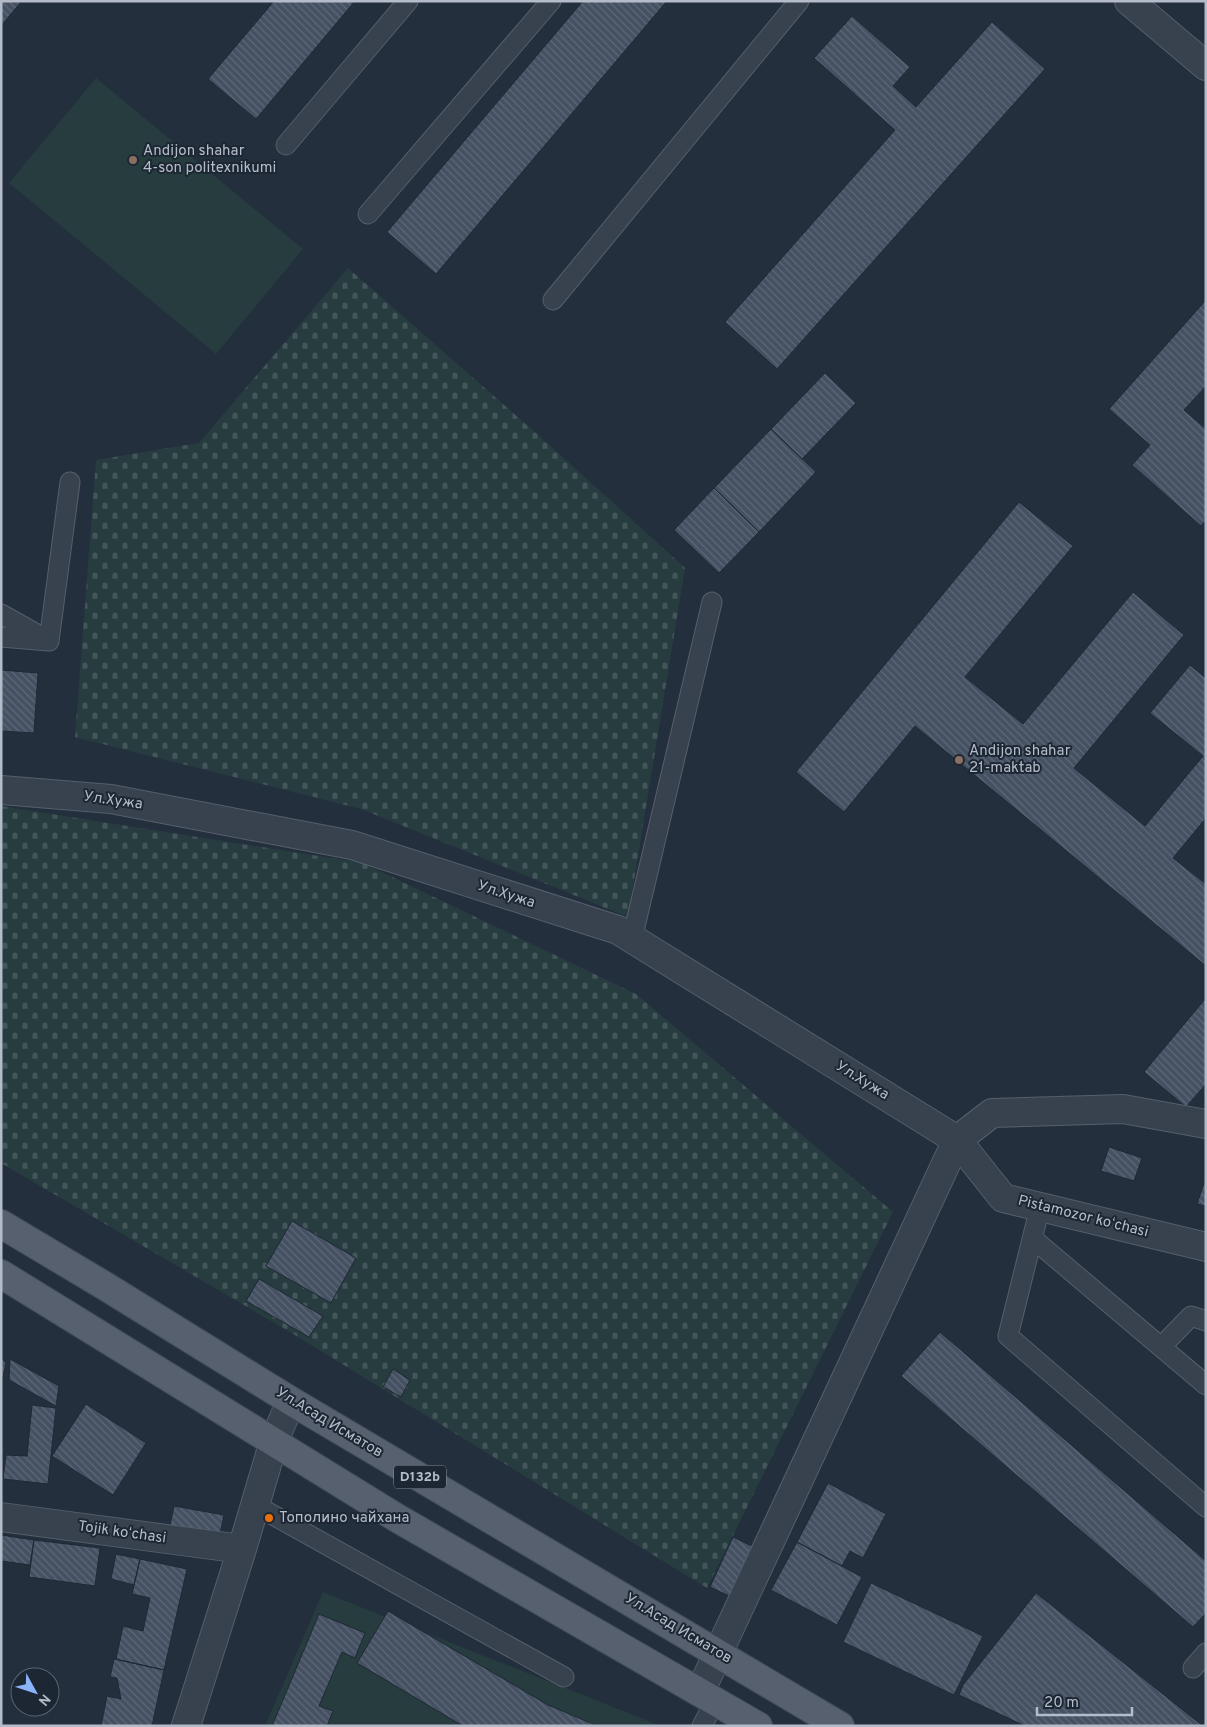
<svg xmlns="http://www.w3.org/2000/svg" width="1207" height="1727" font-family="Overpass,sans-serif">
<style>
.cemetery{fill:url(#cemetery-stones)}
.park{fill:#263c3f}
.building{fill:url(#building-back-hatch);stroke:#1f2835}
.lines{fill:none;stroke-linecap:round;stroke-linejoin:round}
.service-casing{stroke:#565f6c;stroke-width:21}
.minor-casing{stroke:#565f6c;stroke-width:30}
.primary-casing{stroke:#414a57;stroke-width:30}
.service{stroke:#38414e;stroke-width:19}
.minor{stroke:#38414e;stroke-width:28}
.primary{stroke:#56606e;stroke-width:28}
.education-dot{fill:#8d6e63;stroke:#1d2633;stroke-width:2}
.food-dot{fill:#e8710a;stroke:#1d2633;stroke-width:2}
.labels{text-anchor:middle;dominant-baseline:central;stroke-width:4;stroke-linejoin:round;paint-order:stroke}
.shield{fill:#1d2633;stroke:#878f9c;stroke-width:1}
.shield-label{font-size:14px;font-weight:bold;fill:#b4bcc9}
.poi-label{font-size:15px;fill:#b4bcc9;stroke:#1d2633;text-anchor:start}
.street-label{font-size:15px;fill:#b4bcc9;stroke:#1d2633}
</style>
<defs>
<pattern id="cemetery-stones" width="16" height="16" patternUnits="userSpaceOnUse" patternTransform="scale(1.25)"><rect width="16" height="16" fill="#263c3f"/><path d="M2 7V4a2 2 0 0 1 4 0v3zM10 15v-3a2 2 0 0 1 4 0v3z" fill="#435659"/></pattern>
<pattern id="building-back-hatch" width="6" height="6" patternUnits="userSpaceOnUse" patternTransform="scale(1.25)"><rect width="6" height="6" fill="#455162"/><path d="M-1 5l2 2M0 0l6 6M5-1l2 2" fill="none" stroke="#5d6877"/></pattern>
</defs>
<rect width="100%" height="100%" fill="#242f3e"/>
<!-- cemetery -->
<path class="cemetery" d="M348,268L536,433L685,568L628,917L361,809L75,737L96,460L199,443Z
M1,806L363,863L636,994L893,1212L707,1588L290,1332L1,1163Z"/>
<!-- park -->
<path class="park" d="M96,78L303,249L216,354L9,183Z
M323,1592L661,1726H265Z"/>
<!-- building -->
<path class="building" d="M1,1L21,2L1,26Z
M274,1H355L256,119L208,79Z
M583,1H667L436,274L387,232Z
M852,16L910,67L893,86L916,107L992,22L1045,69L777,369L725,322L895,130L814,58Z
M1206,300V386L1184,410L1206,429V520L1201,526L1132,465L1150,445L1109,409Z
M825,373L856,403L802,459L771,429Z
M771,429L816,472L759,532L714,488Z
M714,488L759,532L719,573L674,530Z
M1019,502L1073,546L965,677L1023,724L1133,592L1184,635L1074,768L1145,826L1203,756L1150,713L1190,665L1206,678V818L1173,858L1206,884V966L915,726L844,812L796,772Z
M1,670L38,673L34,733L1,731Z
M1206,998V1084L1186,1107L1144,1072Z
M1109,1147L1142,1158L1134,1181L1101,1171Z
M1206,1177V1206L1197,1204Z
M292,1221L356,1258L331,1303L266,1266Z
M259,1279L323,1316L309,1337L246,1301Z
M940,1332L1206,1561V1613L1193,1627L901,1376Z
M1,1358L6,1363L1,1386Z
M10,1359L59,1386L56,1406L9,1380Z
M393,1369L410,1380L401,1397L383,1387Z
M86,1404L146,1443L113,1495L52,1456Z
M32,1405L56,1408L48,1484L3,1479L6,1455L27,1456Z
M828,1483L886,1514L863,1558L850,1551L842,1566L797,1542Z
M174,1506L224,1515L219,1539L169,1530Z
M1,1535L34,1540L30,1565L1,1561Z
M733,1537L764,1552L740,1601L710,1587Z
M34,1540L100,1548L95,1586L29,1577Z
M797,1542L862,1577L837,1625L771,1590Z
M116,1554L140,1559L134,1585L111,1579Z
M140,1559L187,1569L164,1670L116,1659L123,1626L143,1631L150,1598L132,1594Z
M871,1583L983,1636L954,1695L843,1642Z
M1036,1593L1203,1726H1025L959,1695L963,1685Z
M388,1611L548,1705L598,1726H463L357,1663Z
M319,1614L365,1633L355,1658L342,1652L319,1706L333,1711L327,1726H272Z
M114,1659L164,1670L152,1726H101L107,1696L121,1699L117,1678L110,1677Z"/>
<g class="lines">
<!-- service casing -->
<g class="service-casing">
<path id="service" d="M286,145L408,1
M368,214L551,1
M553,300L799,1
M1,614L49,641L1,637
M49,641L70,482
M632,939L712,602
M1040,1207L1008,1336L1206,1507
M1032,1238L1206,1385
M1161,1347L1191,1316L1206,1321
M255,1505L564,1677
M1193,1668L1206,1653
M702,1726L715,1701"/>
</g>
<!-- minor casing -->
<g class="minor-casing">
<path id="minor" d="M1129,1L1206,66
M1,790L111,799L352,845L618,930L957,1140L1003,1198L1206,1247
M1,1517L242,1549
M700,1692L957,1140L992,1113L1123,1109L1206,1124
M186,1726L242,1549L274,1441L291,1401"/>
</g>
<!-- primary casing -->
<g class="primary-casing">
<path id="primary" d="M1,1224L105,1286L291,1401L840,1726
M1,1274L397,1518L758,1726"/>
</g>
<!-- service -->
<use href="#service" class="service"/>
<!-- minor -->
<use href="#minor" class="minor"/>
<!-- primary -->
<use href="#primary" class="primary"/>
</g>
<!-- markers -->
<g class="education-dot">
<circle cx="133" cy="160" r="5"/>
<circle cx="959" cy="760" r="5"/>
</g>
<circle class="food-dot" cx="269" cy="1518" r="5"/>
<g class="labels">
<!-- shield labels -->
<rect class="shield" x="394" y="1465.5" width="52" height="23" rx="4"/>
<g class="shield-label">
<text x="420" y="1477">D132b</text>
</g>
<!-- poi labels -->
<g class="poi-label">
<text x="143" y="151">Andijon shahar<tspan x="143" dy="17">4-son politexnikumi</tspan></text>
<text x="969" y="751">Andijon shahar<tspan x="969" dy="17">21-maktab</tspan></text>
<text x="279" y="1518">Тополино чайхана</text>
</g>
<!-- street labels -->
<g class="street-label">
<text transform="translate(113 801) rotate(8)">Ул.Хужа</text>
<text transform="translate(506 895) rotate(18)">Ул.Хужа</text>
<text transform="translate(862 1081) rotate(32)">Ул.Хужа</text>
<text transform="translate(1083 1217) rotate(14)">Pistamozor koʻchasi</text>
<text transform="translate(329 1423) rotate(31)">Ул.Асад Исматов</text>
<text transform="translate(122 1533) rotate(8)">Tojik koʻchasi</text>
<text transform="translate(678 1629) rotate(31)">Ул.Асад Исматов</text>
</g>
</g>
<!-- border -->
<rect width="1207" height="1727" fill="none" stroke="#b4bcc9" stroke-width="5"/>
<!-- north arrow -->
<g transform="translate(35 1692) rotate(130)"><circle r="24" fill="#1d2633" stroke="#59626f"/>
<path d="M0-4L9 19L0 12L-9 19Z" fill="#8ab4f8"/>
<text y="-8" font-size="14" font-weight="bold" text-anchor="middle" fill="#b4bcc9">N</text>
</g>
<!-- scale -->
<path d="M1037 1707v8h95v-8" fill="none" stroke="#b4bcc9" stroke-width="2.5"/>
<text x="1044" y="1707" font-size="15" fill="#b4bcc9" stroke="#1d2633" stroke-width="4" paint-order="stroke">20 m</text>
</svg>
